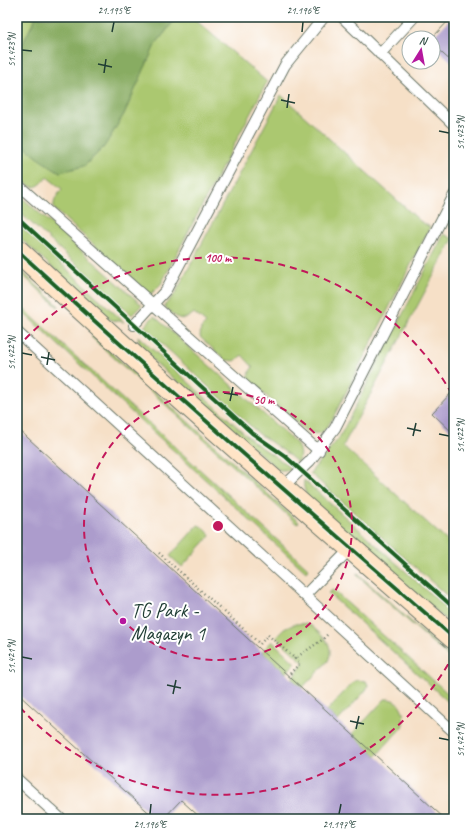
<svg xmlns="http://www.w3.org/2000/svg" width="471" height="836" font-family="Caveat,sans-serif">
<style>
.green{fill:#abc86f;stroke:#658252}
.forest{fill:#88ac62;stroke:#54744b}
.building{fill:#ac9ccc}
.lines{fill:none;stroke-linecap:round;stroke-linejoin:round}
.lane-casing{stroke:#6a7667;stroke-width:12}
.secondary-casing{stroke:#6a7667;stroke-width:24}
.path{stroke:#6a7667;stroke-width:2.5;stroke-dasharray:1 3;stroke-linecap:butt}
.lane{stroke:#fff;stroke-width:10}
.secondary{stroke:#ffe4c6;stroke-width:22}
.cycleway-casing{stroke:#fff;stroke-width:6}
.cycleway{stroke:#1b5e20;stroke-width:4}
.ticks{fill:none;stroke:#1f3d34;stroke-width:1.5}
.ring{fill:none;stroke:#c2185b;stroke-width:2;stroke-dasharray:7 5}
.poi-dot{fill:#b5179e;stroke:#fff;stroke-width:1.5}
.labels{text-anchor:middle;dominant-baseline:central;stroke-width:4;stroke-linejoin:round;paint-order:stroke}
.poi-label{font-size:20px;fill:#1f3d34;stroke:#fff;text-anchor:start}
.centre{fill:#c2185b;stroke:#fff;stroke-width:2}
.ring-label{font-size:12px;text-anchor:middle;font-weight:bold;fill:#c2185b;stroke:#fff;stroke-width:4;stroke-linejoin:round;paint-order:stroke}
.neatline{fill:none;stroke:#1f3d34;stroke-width:1.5}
.ticks-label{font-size:10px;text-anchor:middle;fill:#1f3d34}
</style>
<rect width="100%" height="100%" fill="#fff"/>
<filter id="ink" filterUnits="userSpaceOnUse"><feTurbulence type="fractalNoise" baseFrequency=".025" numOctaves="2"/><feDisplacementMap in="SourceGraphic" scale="8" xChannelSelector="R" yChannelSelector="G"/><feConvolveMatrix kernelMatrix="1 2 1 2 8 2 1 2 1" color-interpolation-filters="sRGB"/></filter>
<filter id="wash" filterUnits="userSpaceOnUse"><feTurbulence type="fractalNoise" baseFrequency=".012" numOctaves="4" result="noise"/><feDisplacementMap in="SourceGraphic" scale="16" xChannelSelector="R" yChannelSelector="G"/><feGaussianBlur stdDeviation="0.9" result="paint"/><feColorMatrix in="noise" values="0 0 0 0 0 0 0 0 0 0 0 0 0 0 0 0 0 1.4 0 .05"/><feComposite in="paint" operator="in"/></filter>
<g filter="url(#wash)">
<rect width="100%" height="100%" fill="#f6e0c7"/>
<!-- green -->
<path class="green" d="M17,17H36L17,55Z
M177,17H192L267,82L161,284L150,295L54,209C53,200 57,196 62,189L47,177C35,193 30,187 17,176V140L42,161L60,172L84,166L104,147L124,114L155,45Z
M281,95L420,221L430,227L333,418C324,431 322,438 305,430L248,380L250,371L253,367L242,355L235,361L225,360L200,337L201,328L206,323L194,313C180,325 175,316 164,306L175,294Z
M17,193L142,305L132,315L17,210Z
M17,223L124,322L112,320L107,318L17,235Z
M444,234L453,239L343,446L454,547V602L310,473L339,438Z
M17,267L59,306L58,307L17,270Z
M17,303L309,569L306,572L17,307Z
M154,316L296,443C300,450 301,455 298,463L285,452L258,433L144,327Z
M92,335L299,522L297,524L91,337Z
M138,336L255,443L283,462L292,470H279L142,351L139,343Z
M304,480L454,615V627L309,499C305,493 303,487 304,480Z
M198,525C202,526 209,532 210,536L182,567L170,556Z
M357,573L454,660V662L356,574Z
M333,590L454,699V707L328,593Z
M295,624C298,624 302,623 305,624C309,624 313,627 316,630C326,639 334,647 328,661L302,688L292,679L304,663L276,637L284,629Z
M272,641L295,663L286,673L262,652Z
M357,680L366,681L368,685L366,690L338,721L327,711L353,682Z
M385,699C401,698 407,715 402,727L376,756L352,734Z"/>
<!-- forest -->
<path class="forest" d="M36,17H177L155,45L124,114L104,147L84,166L60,172L42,161L17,140V55Z"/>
<g id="blocks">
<!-- building -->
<path class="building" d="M452,17H454V64L433,45V38H432Z
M454,390V434L432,413Z
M17,428L327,711L445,819H202L181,800L163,819H156L63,735L17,693Z"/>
</g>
</g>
<g filter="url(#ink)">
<use href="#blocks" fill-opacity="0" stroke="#6a7667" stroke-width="1"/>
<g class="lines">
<!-- lane casing -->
<g class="lane-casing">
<path id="lane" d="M342,17L454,125
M380,54L414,17
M17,184L319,451
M134,325L166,290L285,65L324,17
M17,332L454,732
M282,488L310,461L335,428L454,195
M305,595L351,548
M17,779L61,819"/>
</g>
<!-- secondary casing -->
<g class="secondary-casing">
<path id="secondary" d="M17,250C160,382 307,510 454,638"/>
</g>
<!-- path -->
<path class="path" d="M159,553L260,644L268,635L300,663L288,676
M294,659L322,640L328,634"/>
<!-- lane -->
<use href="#lane" class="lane"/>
<!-- secondary -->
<use href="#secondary" class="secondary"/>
<!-- cycleway casing -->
<g class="cycleway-casing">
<path id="cycleway" d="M17,217L252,433L285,456L454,608
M17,250C160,382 307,510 454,638"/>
</g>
<!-- cycleway -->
<use href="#cycleway" class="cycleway"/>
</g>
</g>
<!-- ticks -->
<path class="ticks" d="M112,32L114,22M302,32L303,22M22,50L32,51M98,64L112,67M104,73L106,59M281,100L295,103M287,108L289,94M439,131L449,133M22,353L32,355M41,357L55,360M47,365L49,352M224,393L238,395M230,401L233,387M407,428L421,431M439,434L449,436M413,436L416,423M22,657L32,659M167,685L181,688M173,694L176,680M350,721L364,724M356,729L359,716M439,738L449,740M150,814L151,804M339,814L341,804"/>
<!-- distance rings -->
<g class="ring">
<circle cx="218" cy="526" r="134"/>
<path d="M454 654A268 268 0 0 1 17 704M17 348A268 268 0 0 1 454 398"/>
</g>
<!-- markers -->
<circle class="poi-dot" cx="123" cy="621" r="4"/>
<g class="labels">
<!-- poi labels -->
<g class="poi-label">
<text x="131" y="610">TG Park -<tspan x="131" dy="23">Magazyn 1</tspan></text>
</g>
</g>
<circle cx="218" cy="526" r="6" class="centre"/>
<g class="ring-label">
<text x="218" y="262">100 m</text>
<text x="264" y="404">50 m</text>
</g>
<!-- margin -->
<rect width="471" height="836" fill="none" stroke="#fff" stroke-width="44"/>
<!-- north arrow -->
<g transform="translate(421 50) rotate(11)"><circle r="19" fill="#ffffff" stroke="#a5b1ae"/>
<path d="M0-3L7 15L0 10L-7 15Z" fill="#b5179e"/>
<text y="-6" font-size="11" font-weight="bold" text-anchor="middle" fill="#1f3d34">N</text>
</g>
<rect x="22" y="22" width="427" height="792" class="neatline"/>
<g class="ticks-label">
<text x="114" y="14">21.195°E</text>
<text x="303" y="14">21.196°E</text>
<text transform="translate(11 50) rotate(-90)" y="4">51.423°N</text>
<text transform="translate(460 133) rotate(-90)" y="4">51.423°N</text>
<text transform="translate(11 353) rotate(-90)" y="4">51.422°N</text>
<text transform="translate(460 436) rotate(-90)" y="4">51.422°N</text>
<text transform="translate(11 657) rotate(-90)" y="4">51.421°N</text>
<text transform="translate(460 740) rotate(-90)" y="4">51.421°N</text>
<text x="150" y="828">21.196°E</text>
<text x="339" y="828">21.197°E</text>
</g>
</svg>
